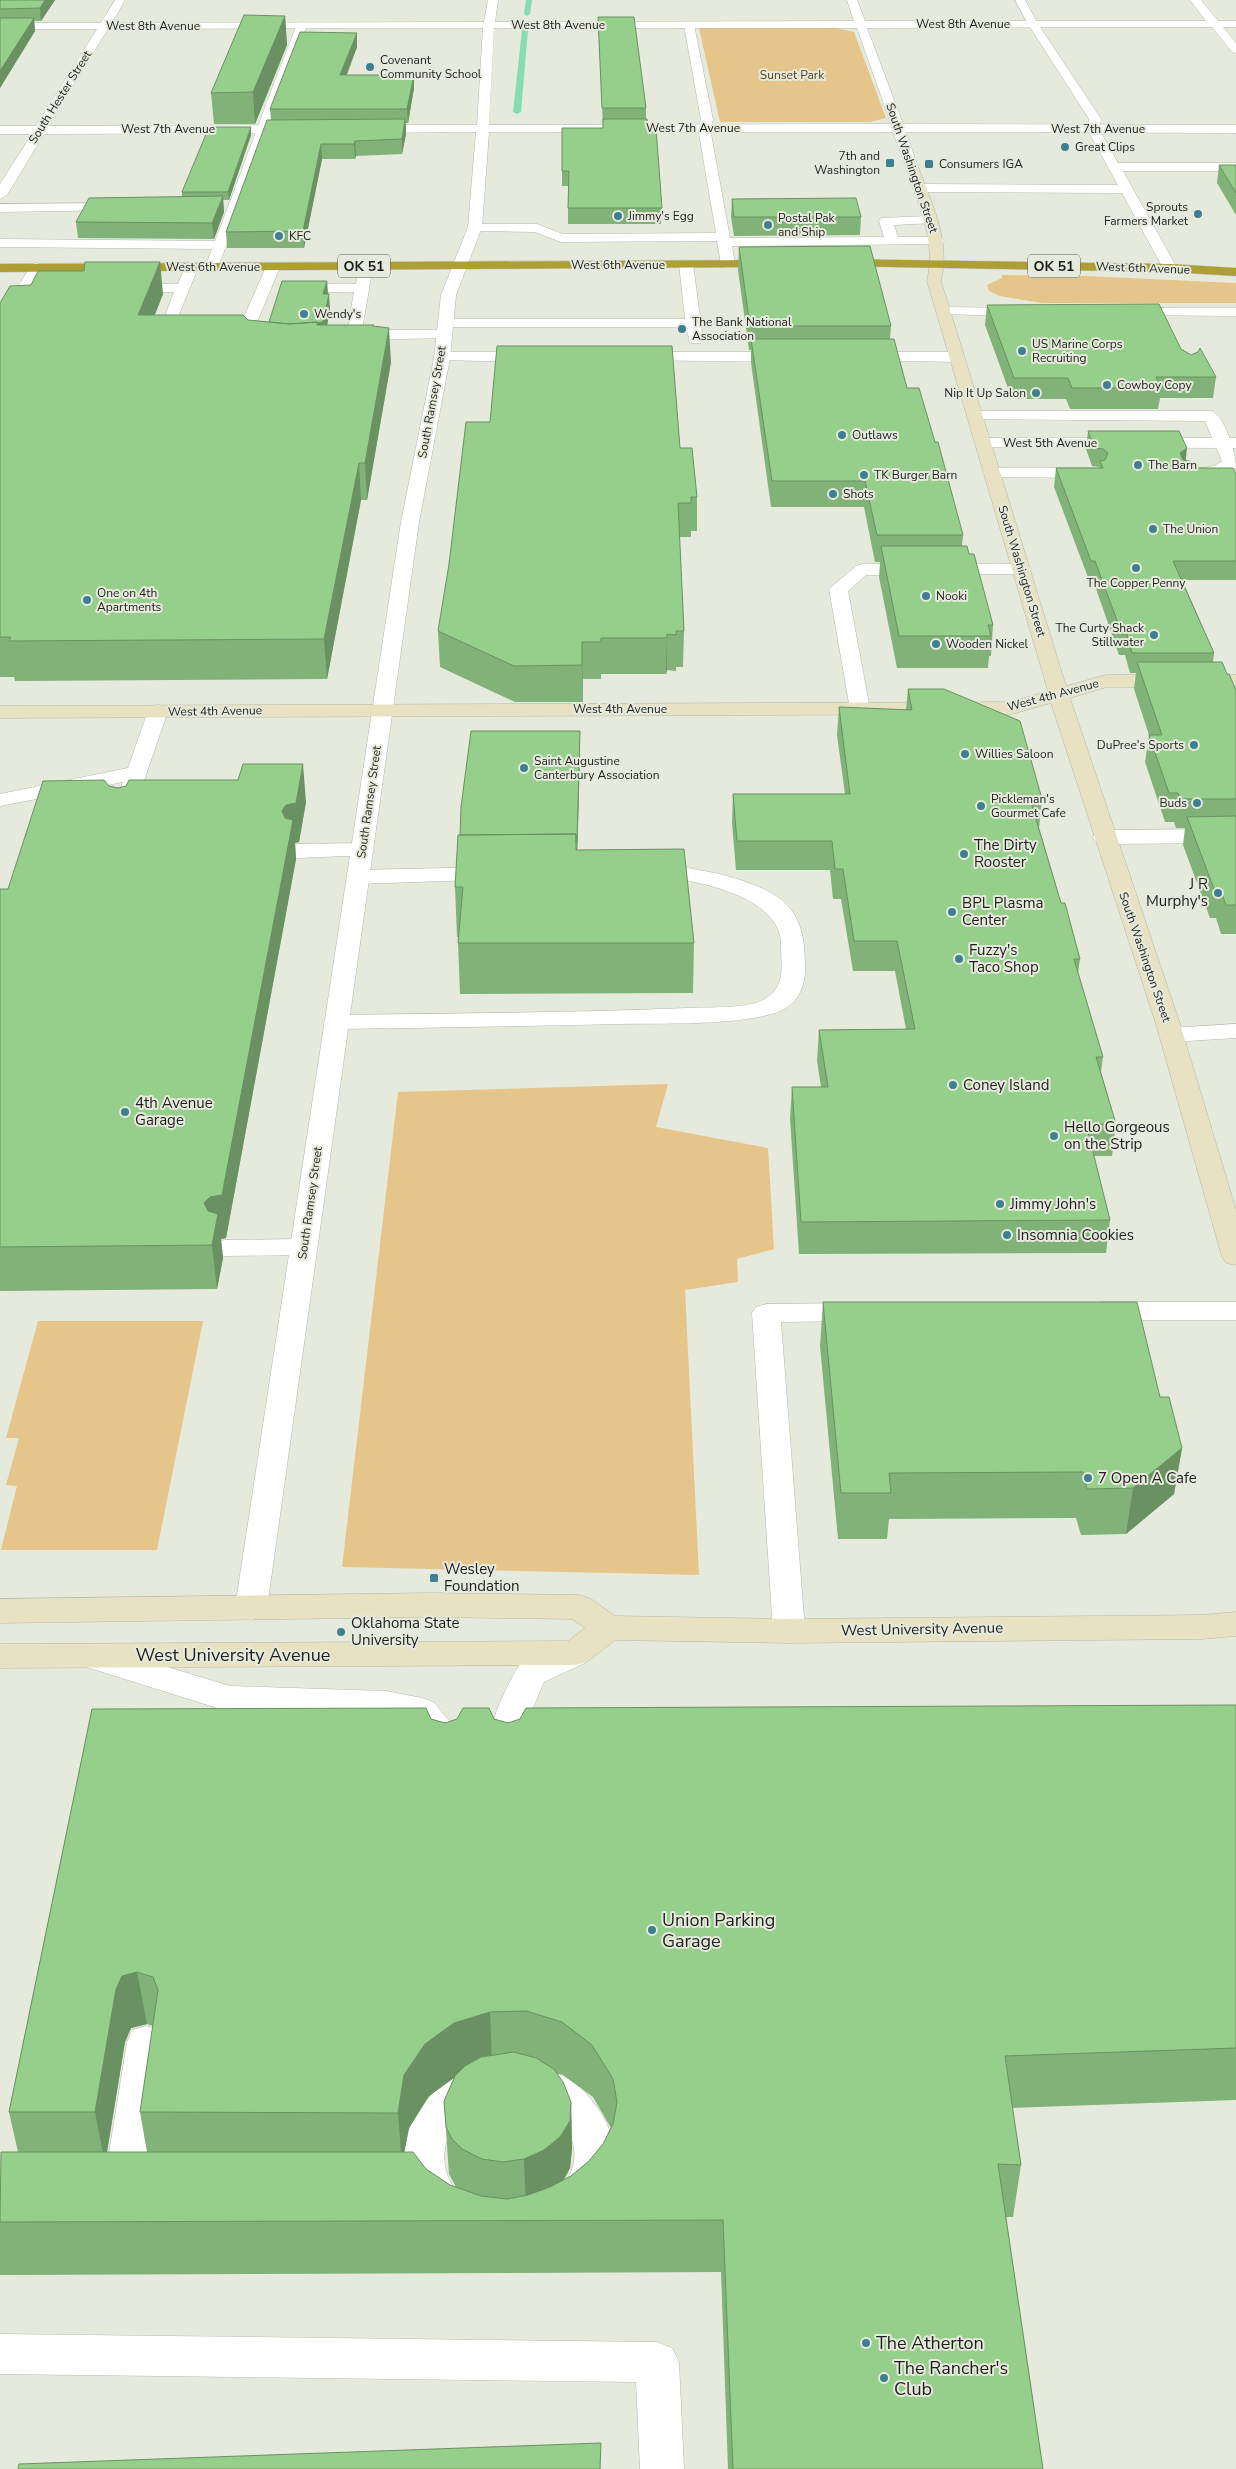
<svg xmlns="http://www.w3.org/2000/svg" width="1236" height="2469" font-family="'Nunito Sans',sans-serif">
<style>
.green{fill:#e5c589}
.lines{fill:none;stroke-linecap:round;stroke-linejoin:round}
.stream{fill:#84deaf;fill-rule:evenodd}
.lane-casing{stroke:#b4b8ac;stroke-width:1}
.street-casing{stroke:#b4b8ac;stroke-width:1}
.secondary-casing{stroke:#b4b8ac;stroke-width:1}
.highway-casing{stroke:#c9c9c8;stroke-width:1}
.lane{fill:#fff;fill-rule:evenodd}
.street{fill:#fff;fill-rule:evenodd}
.secondary{fill:#e6e2c2;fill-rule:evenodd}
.highway{fill:#ad9f33;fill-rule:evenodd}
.wall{fill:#81b278;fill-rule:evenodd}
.shaded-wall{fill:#699161}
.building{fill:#96cf8b;stroke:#699161}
.poi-dot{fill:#3e8091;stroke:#e6eadd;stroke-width:2}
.labels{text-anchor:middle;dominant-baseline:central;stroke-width:4;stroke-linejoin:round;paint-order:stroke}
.far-street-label{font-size:12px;fill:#1e1f1b;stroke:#e6eadd}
.far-poi-label{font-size:12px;fill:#1e1f1b;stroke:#e6eadd;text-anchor:start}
.far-park-label{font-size:12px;fill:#54421f;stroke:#e6eadd}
.shield{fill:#e6eadd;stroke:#5a5c55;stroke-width:1}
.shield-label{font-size:14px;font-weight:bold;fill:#1e1f1b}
.poi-label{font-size:15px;fill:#1e1f1b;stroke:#e6eadd;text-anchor:start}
.street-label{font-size:15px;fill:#1e1f1b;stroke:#e6eadd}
.near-street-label{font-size:18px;fill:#1e1f1b;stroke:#e6eadd}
.near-poi-label{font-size:18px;fill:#1e1f1b;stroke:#e6eadd;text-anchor:start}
</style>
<rect width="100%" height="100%" fill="#e6eadd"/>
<!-- green -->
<path class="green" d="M699,28H836L854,32L886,118L870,122H720Z
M1002,275L1085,276L1236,283V303H1042L1000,296L989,291L987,285L1002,278Z
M668,1084L656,1127L768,1148L774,1249L737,1259L738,1282L685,1290L699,1575L342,1567L398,1092Z
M38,1321H203L157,1550H1L17,1486L6,1485L19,1438H6Z"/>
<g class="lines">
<!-- stream -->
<path class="stream" d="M526,0H532L530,14L527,16L524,14Z
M525,28L528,30L521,112L517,114L513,112L522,30Z"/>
<!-- lane casing -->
<g class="lane-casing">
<path id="lane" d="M1015,0H1025L1038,24L1101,119L1099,129L1118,163H1236V171H1123L1177,268L1175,271L1170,272L1163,268L1122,193L919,192L912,188L919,184L1118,185L1087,129L1089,119L1028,24Z
M302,22L307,25L270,121L258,161L217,270H207L205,267L212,249L0,247V239L215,241C243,169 268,96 297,25Z
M689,22L694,25L713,120L710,128L730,238L884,237L879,221L881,218L929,216L934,217L936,220L934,223L894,225L898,237H937L942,238L944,241L942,244L732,246L735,264L728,268L721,264L717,241L561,242L535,232L469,231L467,228L474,224H537L563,234L716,233L698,128L701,120L684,25Z
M121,203L128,207L126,210L0,212V204Z
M686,260L693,264L703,340L700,343H690L686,327H445L438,323L445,319H685L679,264Z
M366,262L373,266L362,330H444L452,335L449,338L357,340L335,350H325L322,347L325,344L347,333L354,292H291L284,288L291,284H356L359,266Z
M37,263L44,267L20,307L0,313V304L9,301L32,264Z
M273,263L280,267L252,334L268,348L265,351C251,355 244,346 236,335L266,267Z
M189,269L196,273L176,322L171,323L164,319L174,292H127L120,288L127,284H178L184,270Z
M442,352H533L541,357L533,362L437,360L434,357Z
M636,352H788L796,357L788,362L631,360L628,357Z
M861,352H957L965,357L957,362L856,360L853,357L856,354Z
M975,411H1211C1224,414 1236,453 1236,467C1224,479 1199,481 1183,477L1180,473L1183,469C1197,466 1210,471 1222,461L1205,421L969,419L967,416Z
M992,468H1093L1099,469L1102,473L1099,477L1093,478L986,477L983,473L986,469Z
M862,564H1022L1028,565L1031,569L1028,573L1022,574L866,575L848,591L870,709L867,713L860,715L853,713L850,709L829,589L856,566Z
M158,705L165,707L168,711L139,795L131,796L123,795L120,790L123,782L0,806V794L128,768L148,711L151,707Z
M1236,829V843L1104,844L1096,842L1093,837L1096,832L1104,830Z
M363,843L371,845L374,850L371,855L298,858L290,856L287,851L290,846L298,844Z
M649,865C685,865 763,878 788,906C804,924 805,948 805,970C805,989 796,1005 778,1012C737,1026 664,1023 620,1024C525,1026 431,1028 336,1029L327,1027L324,1022L327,1017L336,1015C453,1013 570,1013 687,1008C707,1007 749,1009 765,999C786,986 781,967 781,945C782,901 710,883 675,879C663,878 652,880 641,877L638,872L641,867Z
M494,867L502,869L505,874L502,879L358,884L350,882L347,877L350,872L358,870Z
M303,1239L313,1241L317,1247L313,1253L303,1255L225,1256L215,1254L211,1248L215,1242L225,1240Z
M1102,1302H1236V1320H1102L1092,1317L1088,1311L1092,1305Z
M859,1303L869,1306L873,1312L869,1318L859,1321L781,1322L805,1631L801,1639L789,1643L777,1639L773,1631L752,1313L756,1307L766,1304Z
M575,1641L587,1644L592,1653L587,1662L544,1682L525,1727L526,1758L521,1767L509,1771L497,1767C479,1735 503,1694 519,1665Z
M92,1644L230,1686L386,1691L422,1698L434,1702L452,1725L447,1734C419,1743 427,1728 410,1721C402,1719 394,1718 386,1717L230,1712L80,1665L75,1656L80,1647Z
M146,2026L160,2030L165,2042L144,2184L138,2197L124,2202L110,2197L104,2184L127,2042L132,2030Z
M516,2063C534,2067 554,2071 570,2080C584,2089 592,2100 601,2113C642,2178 574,2249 507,2249C493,2249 479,2245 466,2240C448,2233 428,2223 419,2205C413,2193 407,2182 405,2170C398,2137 420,2099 447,2082C467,2070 493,2067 516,2063ZM516,2097C537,2101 554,2108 566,2128C603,2186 511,2236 464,2198C431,2171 442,2122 479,2104C490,2099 504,2099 516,2097Z
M0,2334L657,2342L672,2348L679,2362L684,2469H640L636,2382L0,2374Z"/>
</g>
<!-- street casing -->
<g class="street-casing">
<path id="street" d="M115,0H125L112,23L484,22L488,0H498L495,22L854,21L847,0H857L865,21H1206L1190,0H1201L1218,21H1236V27H1223L1236,43V53L1232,52L1212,27L867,28L903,124L1236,125V133L906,132L917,164L911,168L905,164L893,132H489L482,227L456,295L450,358L419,522L267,1608L263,1616L251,1620L239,1616L235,1608L401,522L434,358L441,295L468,227L476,132L369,133L363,129L369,125H477L483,28L108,29L48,126L301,125L307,129L301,133L44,134L7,195L0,199V184L32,134H0V126H36L97,29H0V23H101ZM494,28H857L891,124L489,125Z
M944,307L1022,308L1029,312L1022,316L939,314L937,311L939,308Z
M1125,308H1236V316L1120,315L1118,312L1120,309Z
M983,438H1236V448L977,447L975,443L977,439Z
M1236,1024V1038L1171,1042L1162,1040L1159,1035L1162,1030L1171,1028Z"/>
</g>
<!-- secondary casing -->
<g class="secondary-casing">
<path id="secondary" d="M911,160L917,164C931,202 951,240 941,281L1066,686L1106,675H1236V687H1107L1070,698L1180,1024L1236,1210V1265L1226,1263L1222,1257L1156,1024L1051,703L1012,714L0,718V706L1011,702L1048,691L927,281C937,240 917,202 905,164Z
M430,1593L579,1595L591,1599L615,1616L789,1619L1202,1615L1236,1612V1636L1202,1639L789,1643L615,1640L587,1662L575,1665L0,1668V1644L568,1641L585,1628L572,1619L430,1617L0,1623V1599Z"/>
</g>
<!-- highway casing -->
<g class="highway-casing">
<path id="highway" d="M838,259L1170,264L1236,268V276L1170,272L833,266L831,263L833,260Z
M775,260L782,264L780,267L0,272V264Z"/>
</g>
<!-- lane -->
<use href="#lane" class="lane"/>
<!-- street -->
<use href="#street" class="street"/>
<!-- secondary -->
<use href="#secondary" class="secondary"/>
<!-- highway -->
<use href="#highway" class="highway"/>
</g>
<!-- wall -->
<path class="wall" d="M0,0H55L41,21H34L35,31L0,88Z
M285,16L287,45L255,124H214L211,93Z
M598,17L646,108V119L662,208L661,224H568V186H562V128H603Z
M357,47L347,75L414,88L408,123H406V134L402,154L356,156L355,159H322L304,248H227L226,232L271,120L270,109Z
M251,135L229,200H223L224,212L214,239L78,238L76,222L182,197V192Z
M1219,165H1236V215L1217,183Z
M732,199L861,217L860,235L734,236L731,217Z
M739,247L891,326L890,339L907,388L963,535L962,546L969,554L993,625L991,656H989L988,668H897L879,577L880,562H875L864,507H771L751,363V350H749L738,270Z
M327,281L328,294L330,311L327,325L374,327L391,362L367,500H361L327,679L15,681L14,677H0V303L163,294L155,315L248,320L269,322Z
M987,305L1181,349L1216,377L1213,398H1160L1158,409H1070L1066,399H1012L985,325Z
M1088,431L1186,460L1197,468L1236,474V580H1182L1214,653L1213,662L1227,674L1236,690V934H1221L1216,918H1210L1183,845L1185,828H1176L1174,822H1165L1145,762L1149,735L1134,689L1136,673H1130L1125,655H1119L1093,580H1089L1054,487L1056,468H1099V467L1092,466L1086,449Z
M680,448L697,497V531H691V537H679L684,631L683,667H676V671L667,670L666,674H601V679H583V702H515L440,667L438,631Z
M908,689L1042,799L1039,828L1061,903L1080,959L1078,973L1103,1057L1101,1072L1116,1124L1112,1156H1094L1110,1220L1106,1253L799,1254L790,1119L792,1087H821L817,1061L819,1030L906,1029L895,971H853L841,899H833L830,870H736L732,823L733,794H845L837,735L839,707L906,710Z
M580,731L577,850L694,943L693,993L460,994L458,943V937H457L455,887L460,835Z
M109,786L118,788L306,802L299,842L295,843L296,859L226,1238L221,1239L223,1258L217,1289L0,1291V889H8Z
M823,1302L1160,1397L1182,1448L1174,1494L1126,1534L1081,1535L1076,1518L889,1519L887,1539H838L820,1346Z
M1236,1705V2100L1012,2108L1021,2165L1013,2217H1006L1043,2469H728L721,2272L0,2275V2222L18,2152L9,2112L92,1709L431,1719L445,1723L494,1719L508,1723ZM147,2024L153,2026L140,2112L147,2152H107L125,2042L131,2028ZM556,2073L563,2075L593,2097L611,2128L603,2144L589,2161L571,2176L564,2180L570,2168L572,2149L571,2102ZM455,2077L444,2101L449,2174L456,2187L450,2185L426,2169L404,2152L409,2128L429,2096Z"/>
<!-- shaded-wall -->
<path class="shaded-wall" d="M45,0H55L41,21L40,8Z
M285,16L287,45L255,124L253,92Z
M34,18L35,31L0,88V71Z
M357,33V47L341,88L340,75Z
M414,75V88L408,123L407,109Z
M405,119L406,134L402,154V139Z
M251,127V135L229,200L228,192Z
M355,141L356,156L355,159L354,144Z
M321,144L322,159L304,248L303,231Z
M223,196L224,212L214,239L212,223Z
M160,262L163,294L141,348L138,315Z
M327,281L328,298L323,294Z
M329,294L330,311L324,340L304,343Z
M389,328L391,362L367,500L365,463Z
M1187,448L1185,467L1180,453Z
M359,463L361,500L327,679L324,639Z
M667,634V670L666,674L667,638Z
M582,642L583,679V702Z
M580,731V753L577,865V842Z
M303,764L306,802L299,842L295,843L296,859L226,1238L221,1239L223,1258L217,1289L212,1245L204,1203L282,811Z
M1182,1448L1174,1494L1126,1534L1133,1488Z
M137,1972L147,2024L131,2028L125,2042L105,2164L95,2112L116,1989L122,1976Z
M490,2012L492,2064L458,2075L429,2096L409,2128L402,2165L398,2113L404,2075L425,2044L454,2023Z
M571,2102L572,2149L570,2168L561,2184L526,2206L524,2159Z"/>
<!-- building -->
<path class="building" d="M0,0H45L40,8L0,9Z
M244,15L285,16L253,92L211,93Z
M598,17H634L646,108H602Z
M0,18H34L0,71Z
M300,32L357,33L340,75H414L407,109H270Z
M405,119L402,139L355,141L354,144H321L303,231L226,232L267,120Z
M603,119H647L649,128H656L662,208H568L569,171H562V128H603Z
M209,127H251L228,192H182Z
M1219,165H1236V193Z
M223,196L212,223L76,222L89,198Z
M856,198L861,217H734L732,199Z
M870,246L891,326H750L739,247Z
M85,262H160L138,315H243L248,320L290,324L317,322V325H374L373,326L389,328L365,463H359L324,639L9,641L11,637H0V303L10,286L31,285L38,271H84Z
M282,281H327L323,294H329L323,322L317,323V322L290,324L269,322Z
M1159,304L1181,349L1191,355L1198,352L1200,348L1216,377H1156L1161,388H1072L1068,378H1014L987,305Z
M751,339H894L907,388H919L935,442H938L963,535H877L865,481H772Z
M497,346H672L680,448H692L697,497H691V503H678L684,631H676V635L667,634V638H601V642H582V665L514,666L438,631L449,564L466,422H490Z
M1088,431H1179L1187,448L1180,453L1183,460L1194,462L1197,468H1233L1236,474V561H1173L1214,653H1132L1127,634H1122L1095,561H1091L1056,468H1103L1100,461L1105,460L1108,453L1103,449L1094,448Z
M881,546H967L969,554H974L993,625H988L991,636H899Z
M1137,662H1222L1227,674H1229L1236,690V799H1180L1178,793H1169L1149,735H1162Z
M908,689H944L1020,721L1042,799H1030L1061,903H1065L1080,959H1074L1103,1057H1096L1116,1124H1086L1110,1220L801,1222L792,1087H828L819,1030L915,1029L897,941H854L843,869H835L832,841H737L733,794H850L839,707L912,710Z
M471,731H580L577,842H576V834L460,835L461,807Z
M243,764H303L296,803L286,805L282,811L285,818L293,820L222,1195L210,1197L204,1203L208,1211L218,1214L212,1245L0,1247V889H8L43,781L104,780L109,786L118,788L126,786L129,780H238Z
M1236,816V905H1226L1220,889H1214L1187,817Z
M576,834V850L684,849L694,943H458L463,887H455L458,835Z
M823,1302H1137L1160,1397H1169L1182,1448L1133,1488L1087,1489L1083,1472L889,1473L891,1493H841Z
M1236,1705V2048L1005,2056L1021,2165L998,2164L1043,2469H733L723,2220L0,2222L1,2152H413L426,2169L450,2185L481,2196L507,2199L528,2195L550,2187L571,2176L589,2161L603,2144L613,2124L617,2102L613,2079L592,2045L562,2022L526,2011L490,2012L454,2023L425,2044L404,2075L398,2113L140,2112L158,1990L153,1977L137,1972L122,1976L116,1989L95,2112H9L92,1709L426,1708L431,1719L445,1723L457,1719L463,1708H489L494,1719L508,1723L520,1719L526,1708Z
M514,2052L536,2058L554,2069L563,2082L571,2102L570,2121L560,2137L544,2150L524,2159L503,2162L482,2159L462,2149L452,2139L446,2127L444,2101L455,2076L465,2066L481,2057Z
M601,2443L600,2469H18L19,2464Z"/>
<!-- markers -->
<g class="poi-dot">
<circle cx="370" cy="67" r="5"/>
<circle cx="1065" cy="147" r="5"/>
<rect x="885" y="158" width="10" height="10" rx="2.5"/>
<rect x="924" y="159" width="10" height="10" rx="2.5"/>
<circle cx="1198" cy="214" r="5"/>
<circle cx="618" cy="216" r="5"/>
<circle cx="768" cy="225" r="5"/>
<circle cx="279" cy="236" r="5"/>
<circle cx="304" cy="314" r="5"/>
<circle cx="682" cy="329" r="5"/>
<circle cx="1022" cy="351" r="5"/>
<circle cx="1107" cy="385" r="5"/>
<circle cx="1036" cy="393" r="5"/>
<circle cx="842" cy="435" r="5"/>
<circle cx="1138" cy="465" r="5"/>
<circle cx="864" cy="475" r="5"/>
<circle cx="833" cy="494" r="5"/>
<circle cx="1153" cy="529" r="5"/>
<circle cx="1136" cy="568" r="5"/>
<circle cx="926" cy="596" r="5"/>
<circle cx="87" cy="600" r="5"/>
<circle cx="1154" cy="635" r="5"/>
<circle cx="936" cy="644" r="5"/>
<circle cx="1194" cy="745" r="5"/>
<circle cx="965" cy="754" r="5"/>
<circle cx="524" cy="768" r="5"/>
<circle cx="1197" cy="803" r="5"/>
<circle cx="981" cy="806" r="5"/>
<circle cx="964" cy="854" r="5"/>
<circle cx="1218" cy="893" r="5"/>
<circle cx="952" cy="912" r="5"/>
<circle cx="959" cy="959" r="5"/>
<circle cx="953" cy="1085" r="5"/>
<circle cx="125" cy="1112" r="5"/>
<circle cx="1054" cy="1136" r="5"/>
<circle cx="1000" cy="1204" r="5"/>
<circle cx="1007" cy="1235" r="5"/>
<circle cx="1088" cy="1478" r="5"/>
<rect x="429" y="1573" width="10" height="10" rx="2.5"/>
<circle cx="341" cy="1632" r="5"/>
<circle cx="652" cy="1930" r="5"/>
<circle cx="866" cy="2343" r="5"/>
<circle cx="884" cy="2378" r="5"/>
</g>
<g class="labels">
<!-- far-street labels -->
<g class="far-street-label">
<text x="963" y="24">West 8th Avenue</text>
<text x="558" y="25">West 8th Avenue</text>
<text x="153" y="26">West 8th Avenue</text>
<text transform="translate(60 97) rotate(-58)">South Hester Street</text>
<text x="693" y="128">West 7th Avenue</text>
<text x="168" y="129">West 7th Avenue</text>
<text x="1098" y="129">West 7th Avenue</text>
<text transform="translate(912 168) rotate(71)">South Washington Street</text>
<text x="618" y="265">West 6th Avenue</text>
<text x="213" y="267">West 6th Avenue</text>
<text transform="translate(1143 268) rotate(2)">West 6th Avenue</text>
<text transform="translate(432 402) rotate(-80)">South Ramsey Street</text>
<text x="1050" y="443">West 5th Avenue</text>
<text transform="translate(1022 571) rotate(73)">South Washington Street</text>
<text transform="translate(1053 695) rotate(-15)">West 4th Avenue</text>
<text x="620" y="709">West 4th Avenue</text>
<text transform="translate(215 711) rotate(-1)">West 4th Avenue</text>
<text transform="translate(369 802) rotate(-82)">South Ramsey Street</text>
<text transform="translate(1145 957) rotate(71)">South Washington Street</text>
<text transform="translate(310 1203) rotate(-82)">South Ramsey Street</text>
</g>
<!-- far-poi labels -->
<g class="far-poi-label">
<text x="380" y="60">Covenant<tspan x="380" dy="14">Community School</tspan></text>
<text x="1075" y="147">Great Clips</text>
<text x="880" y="156" text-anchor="end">7th and<tspan x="880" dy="14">Washington</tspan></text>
<text x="939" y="164">Consumers IGA</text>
<text x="1188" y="207" text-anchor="end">Sprouts<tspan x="1188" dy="14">Farmers Market</tspan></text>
<text x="628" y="216">Jimmy's Egg</text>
<text x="778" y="218">Postal Pak<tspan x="778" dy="14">and Ship</tspan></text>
<text x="289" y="236">KFC</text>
<text x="314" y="314">Wendy's</text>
<text x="692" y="322">The Bank National<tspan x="692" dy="14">Association</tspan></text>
<text x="1032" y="344">US Marine Corps<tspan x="1032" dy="14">Recruiting</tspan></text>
<text x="1117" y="385">Cowboy Copy</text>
<text x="1026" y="393" text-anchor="end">Nip It Up Salon</text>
<text x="852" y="435">Outlaws</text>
<text x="1148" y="465">The Barn</text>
<text x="874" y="475">TK Burger Barn</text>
<text x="843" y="494">Shots</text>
<text x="1163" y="529">The Union</text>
<text x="1136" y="583" text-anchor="middle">The Copper Penny</text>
<text x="97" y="593">One on 4th<tspan x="97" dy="14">Apartments</tspan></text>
<text x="936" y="596">Nooki</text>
<text x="1144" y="628" text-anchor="end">The Curty Shack<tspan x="1144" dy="14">Stillwater</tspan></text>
<text x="946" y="644">Wooden Nickel</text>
<text x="1184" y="745" text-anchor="end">DuPree's Sports</text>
<text x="975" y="754">Willies Saloon</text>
<text x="534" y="761">Saint Augustine<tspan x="534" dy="14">Canterbury Association</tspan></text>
<text x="991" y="799">Pickleman's<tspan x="991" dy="14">Gourmet Cafe</tspan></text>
<text x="1187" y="803" text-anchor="end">Buds</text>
</g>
<!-- far-park labels -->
<g class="far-park-label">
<text x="792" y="75">Sunset Park</text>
</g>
<!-- shield labels -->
<g class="shield">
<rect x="338" y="254.5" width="52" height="23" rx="4"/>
<rect x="1028" y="254.5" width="52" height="23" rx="4"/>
</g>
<g class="shield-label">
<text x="364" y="266">OK 51</text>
<text x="1054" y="266">OK 51</text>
</g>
<!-- poi labels -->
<g class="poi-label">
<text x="974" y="845">The Dirty<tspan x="974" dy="17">Rooster</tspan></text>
<text x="1208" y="884" text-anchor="end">J R<tspan x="1208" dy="17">Murphy's</tspan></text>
<text x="962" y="903">BPL Plasma<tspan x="962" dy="17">Center</tspan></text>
<text x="969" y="950">Fuzzy's<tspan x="969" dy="17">Taco Shop</tspan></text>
<text x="963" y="1085">Coney Island</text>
<text x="135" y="1103">4th Avenue<tspan x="135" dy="17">Garage</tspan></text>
<text x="1064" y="1127">Hello Gorgeous<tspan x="1064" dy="17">on the Strip</tspan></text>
<text x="1010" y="1204">Jimmy John's</text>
<text x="1017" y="1235">Insomnia Cookies</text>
<text x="1098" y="1478">7 Open A Cafe</text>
<text x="444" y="1569">Wesley<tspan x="444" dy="17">Foundation</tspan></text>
<text x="351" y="1623">Oklahoma State<tspan x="351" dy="17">University</tspan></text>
</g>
<!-- street labels -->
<g class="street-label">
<text transform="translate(922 1629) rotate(-1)">West University Avenue</text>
</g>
<!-- near-street labels -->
<g class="near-street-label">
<text x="233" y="1655">West University Avenue</text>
</g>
<!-- near-poi labels -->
<g class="near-poi-label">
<text x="662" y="1920">Union Parking<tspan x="662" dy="21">Garage</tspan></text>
<text x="876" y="2343">The Atherton</text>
<text x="894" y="2368">The Rancher's<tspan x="894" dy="21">Club</tspan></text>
</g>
</g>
</svg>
